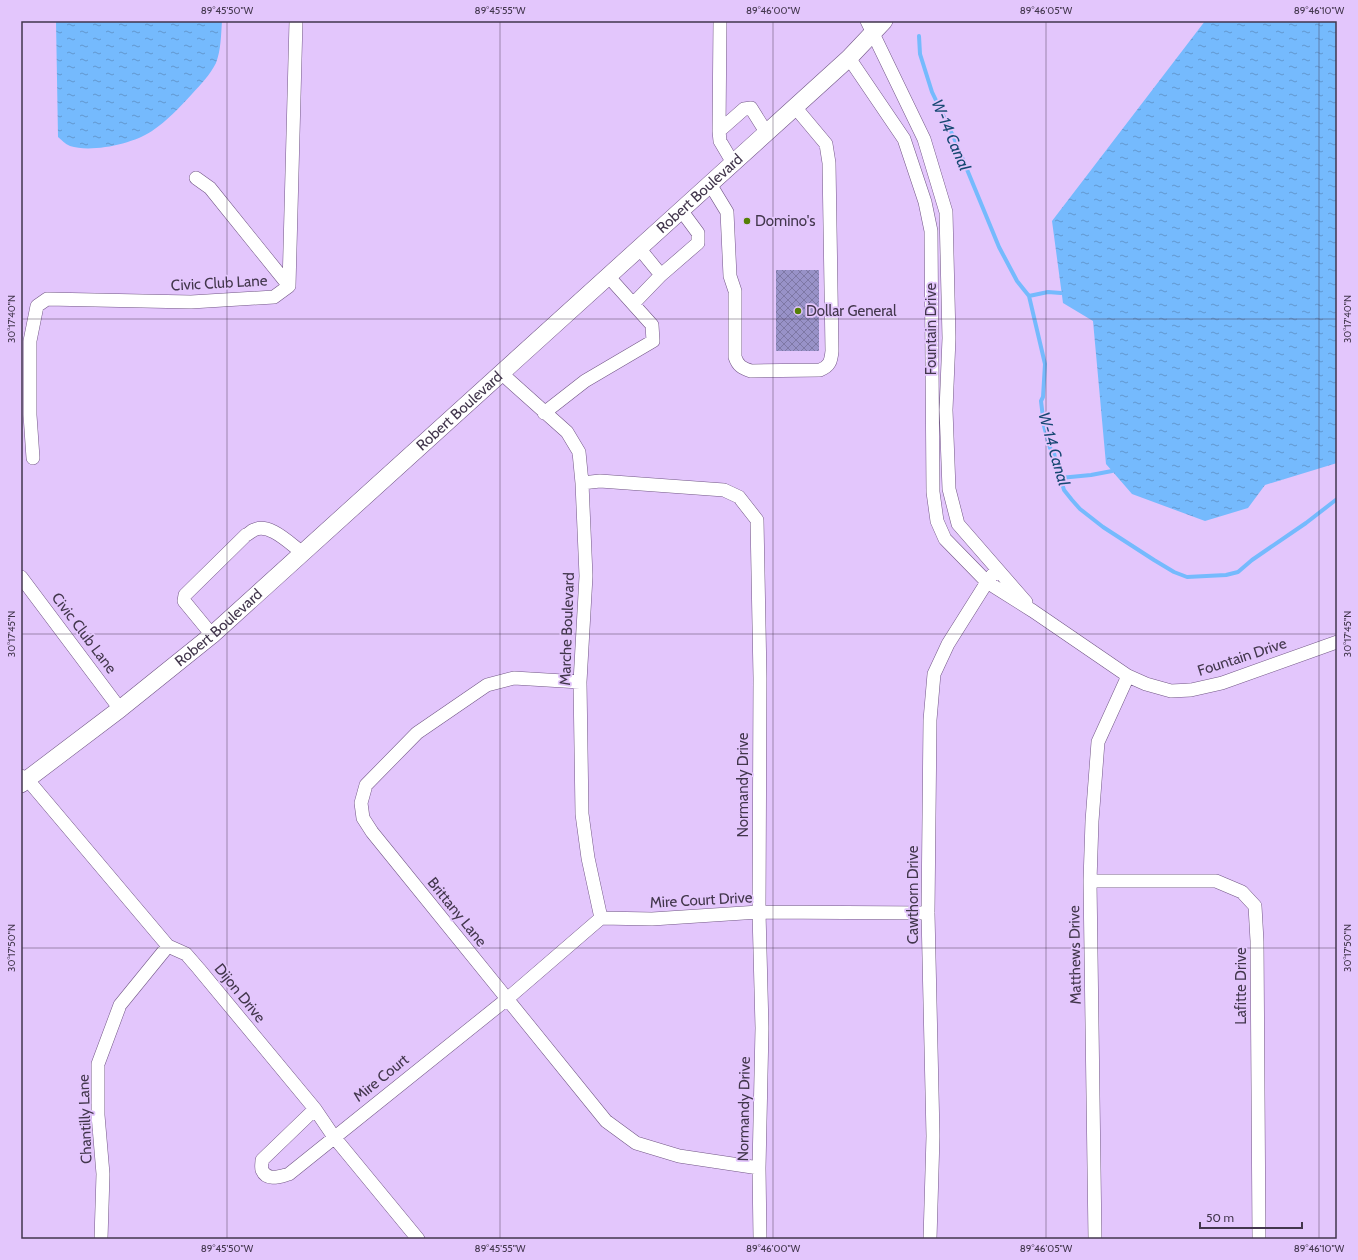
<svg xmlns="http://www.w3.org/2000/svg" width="1358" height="1260" font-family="Cabin,sans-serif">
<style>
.water{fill:url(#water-ripples)}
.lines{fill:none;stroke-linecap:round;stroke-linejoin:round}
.stream{stroke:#75bafd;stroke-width:4}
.building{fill:url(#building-cross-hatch)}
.minor-casing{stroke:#725786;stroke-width:14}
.major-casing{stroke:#725786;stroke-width:18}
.minor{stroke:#fff;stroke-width:13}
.major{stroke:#fff;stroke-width:17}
.ticks{fill:none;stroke:#42364c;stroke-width:1;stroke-opacity:0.45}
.poi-dot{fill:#558005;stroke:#e3c6fc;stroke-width:1.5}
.labels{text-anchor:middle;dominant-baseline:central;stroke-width:3.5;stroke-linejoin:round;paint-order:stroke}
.street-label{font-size:15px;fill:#42364c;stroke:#e3c6fc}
.poi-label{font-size:15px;fill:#42364c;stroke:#e3c6fc;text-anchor:start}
.water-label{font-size:16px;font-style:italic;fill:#164772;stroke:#e3c6fc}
.neatline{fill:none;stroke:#42364c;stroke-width:1.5}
.ticks-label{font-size:10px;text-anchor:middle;fill:#42364c}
</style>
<defs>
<pattern id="water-ripples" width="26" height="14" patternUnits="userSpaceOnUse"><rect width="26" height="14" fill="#75bafd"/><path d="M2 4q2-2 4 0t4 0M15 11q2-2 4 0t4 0" fill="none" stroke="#6298cf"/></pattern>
<pattern id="building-cross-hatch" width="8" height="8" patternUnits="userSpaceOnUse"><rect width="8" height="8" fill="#9892c8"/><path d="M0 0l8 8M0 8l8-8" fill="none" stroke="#7e78a5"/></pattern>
</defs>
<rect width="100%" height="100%" fill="#e3c6fc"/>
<!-- water -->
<path class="water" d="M56,21H222C221,35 221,50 216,63C210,75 201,84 192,94C179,108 167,121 152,131C133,144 91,153 70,146C65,144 62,140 58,137Z
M1205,21H1337V463L1265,485L1248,508L1205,521L1132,494L1106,464L1093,321L1063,303L1052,221Z"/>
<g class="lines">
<!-- stream -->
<path class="stream" d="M919,36L920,54L932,92L954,138L999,247L1017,281L1029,296L1045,364L1043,397L1041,401L1044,426L1050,448L1054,453L1056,463L1064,490L1072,500L1080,509L1103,527L1154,560L1174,572L1187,577L1226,575L1238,572L1252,560L1306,523L1337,499
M1029,296L1048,292L1061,293
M1060,478L1091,475L1112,471"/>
</g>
<!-- building -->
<path class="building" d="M776,270H819V351H776Z"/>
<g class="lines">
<!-- minor casing -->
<g class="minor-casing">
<path id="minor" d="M720,21L719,131L720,141L733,163
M867,21L924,139L946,212L949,338L946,410L949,489L958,524L1026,602
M849,58L904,139L925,202L931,231L933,492L937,521L945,539L987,582L1033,611L1128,676L1146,684L1171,691L1191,690L1222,683L1337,642
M719,131L744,109L751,108L766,132
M196,178L210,188L289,286
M710,184L727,212L730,276L735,291V357C738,366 742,368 751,371L820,370C830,366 831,361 832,351L829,163L826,144L795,107
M639,248L661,275
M634,303L661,275L698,243V233L681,210
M501,373L567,432L579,452L582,483L586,576L580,682L582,814L588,858L601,918
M544,413L585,381L653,341L652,325L608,276
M33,458L30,415V341L37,306L47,299L191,302L274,297L289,286L296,21
M582,483L600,481L724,490L739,497L757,520L760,678L759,912L762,1028L759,1168L760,1239
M21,577L120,709
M212,635L184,601L185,595L246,535C249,534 251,531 254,530C270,522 291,545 303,553
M580,682L514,678L487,685L417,733L366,785L361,803L363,818L372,832L606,1121L636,1143L679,1156L759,1168
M21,776L27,779L168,946L186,954L199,969L315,1109L334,1137L418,1239
M1090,881H1216L1242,892L1255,906L1257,941L1259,1239
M315,1109L262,1160C262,1163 261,1168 262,1170C267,1182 281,1176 289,1174L507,999L601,918L652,919L759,912L928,913
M101,1239L103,1174L98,1115V1064L120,1005L168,946
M930,1239L933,1136L928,913L930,720L934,674L948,644L987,582L997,569
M1095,1239L1090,881L1092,821L1098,742L1128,676"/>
</g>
<!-- major casing -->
<g class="major-casing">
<g id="major">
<path id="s1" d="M21,784L120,709L212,635L795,107L849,58L884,21"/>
</g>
</g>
<!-- minor -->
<use href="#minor" class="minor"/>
<!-- major -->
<use href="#major" class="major"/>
</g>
<!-- ticks -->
<path class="ticks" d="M227,21V1239M500,21V1239M773,21V1239M1046,21V1239M1319,21V1239M21,319H1337M21,634H1337M21,948H1337"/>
<!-- markers -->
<g class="poi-dot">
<circle cx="747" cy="221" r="4"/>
<circle cx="798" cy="311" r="4"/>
</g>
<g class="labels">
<!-- street labels -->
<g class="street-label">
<text stroke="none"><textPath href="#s1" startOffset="900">Robert Boulevard</textPath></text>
<text transform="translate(219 283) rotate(-3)">Civic Club Lane</text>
<text transform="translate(931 329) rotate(-90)">Fountain Drive</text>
<text stroke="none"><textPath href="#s1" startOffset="576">Robert Boulevard</textPath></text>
<text stroke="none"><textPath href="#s1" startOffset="252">Robert Boulevard</textPath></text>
<text transform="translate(567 629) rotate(-88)">Marche Boulevard</text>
<text transform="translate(84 633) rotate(53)">Civic Club Lane</text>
<text transform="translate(1242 657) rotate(-18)">Fountain Drive</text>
<text transform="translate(743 785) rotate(-90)">Normandy Drive</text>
<text transform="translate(913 895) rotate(-90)">Cawthorn Drive</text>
<text transform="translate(701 900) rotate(-3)">Mire Court Drive</text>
<text transform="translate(457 912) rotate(51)">Brittany Lane</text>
<text transform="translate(1075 955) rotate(-91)">Matthews Drive</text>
<text transform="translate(1241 986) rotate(-90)">Lafitte Drive</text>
<text transform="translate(240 993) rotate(51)">Dijon Drive</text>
<text transform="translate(381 1078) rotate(-39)">Mire Court</text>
<text transform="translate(744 1109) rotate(-89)">Normandy Drive</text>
<text transform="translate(85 1119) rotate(-92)">Chantilly Lane</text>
</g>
<!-- poi labels -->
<g class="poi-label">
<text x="755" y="221">Domino's</text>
<text x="806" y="311">Dollar General</text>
</g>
<!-- water labels -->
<g class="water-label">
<text transform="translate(951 135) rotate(67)">W-14 Canal</text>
<text transform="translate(1054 449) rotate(74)">W-14 Canal</text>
</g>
</g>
<!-- border -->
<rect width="1358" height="1260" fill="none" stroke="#e3c6fc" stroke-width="44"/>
<!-- scale -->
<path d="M1200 1222v6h102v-6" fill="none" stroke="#42364c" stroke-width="2"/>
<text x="1206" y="1222" font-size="12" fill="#42364c" stroke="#e3c6fc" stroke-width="3" paint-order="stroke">50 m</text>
<rect x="22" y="22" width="1314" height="1216" class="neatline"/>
<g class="ticks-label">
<text x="227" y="14">89°45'50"W</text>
<text x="500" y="14">89°45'55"W</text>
<text x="773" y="14">89°46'00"W</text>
<text x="1046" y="14">89°46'05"W</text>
<text x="1319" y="14">89°46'10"W</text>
<text transform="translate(1347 319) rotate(-90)" y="4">30°17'40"N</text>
<text transform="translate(11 319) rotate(-90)" y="4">30°17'40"N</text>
<text transform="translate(1347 634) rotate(-90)" y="4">30°17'45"N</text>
<text transform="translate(11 634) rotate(-90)" y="4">30°17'45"N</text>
<text transform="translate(1347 948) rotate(-90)" y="4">30°17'50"N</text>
<text transform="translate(11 948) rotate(-90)" y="4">30°17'50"N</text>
<text x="227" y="1252">89°45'50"W</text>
<text x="500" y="1252">89°45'55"W</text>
<text x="773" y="1252">89°46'00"W</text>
<text x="1046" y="1252">89°46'05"W</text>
<text x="1319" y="1252">89°46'10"W</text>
</g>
</svg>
